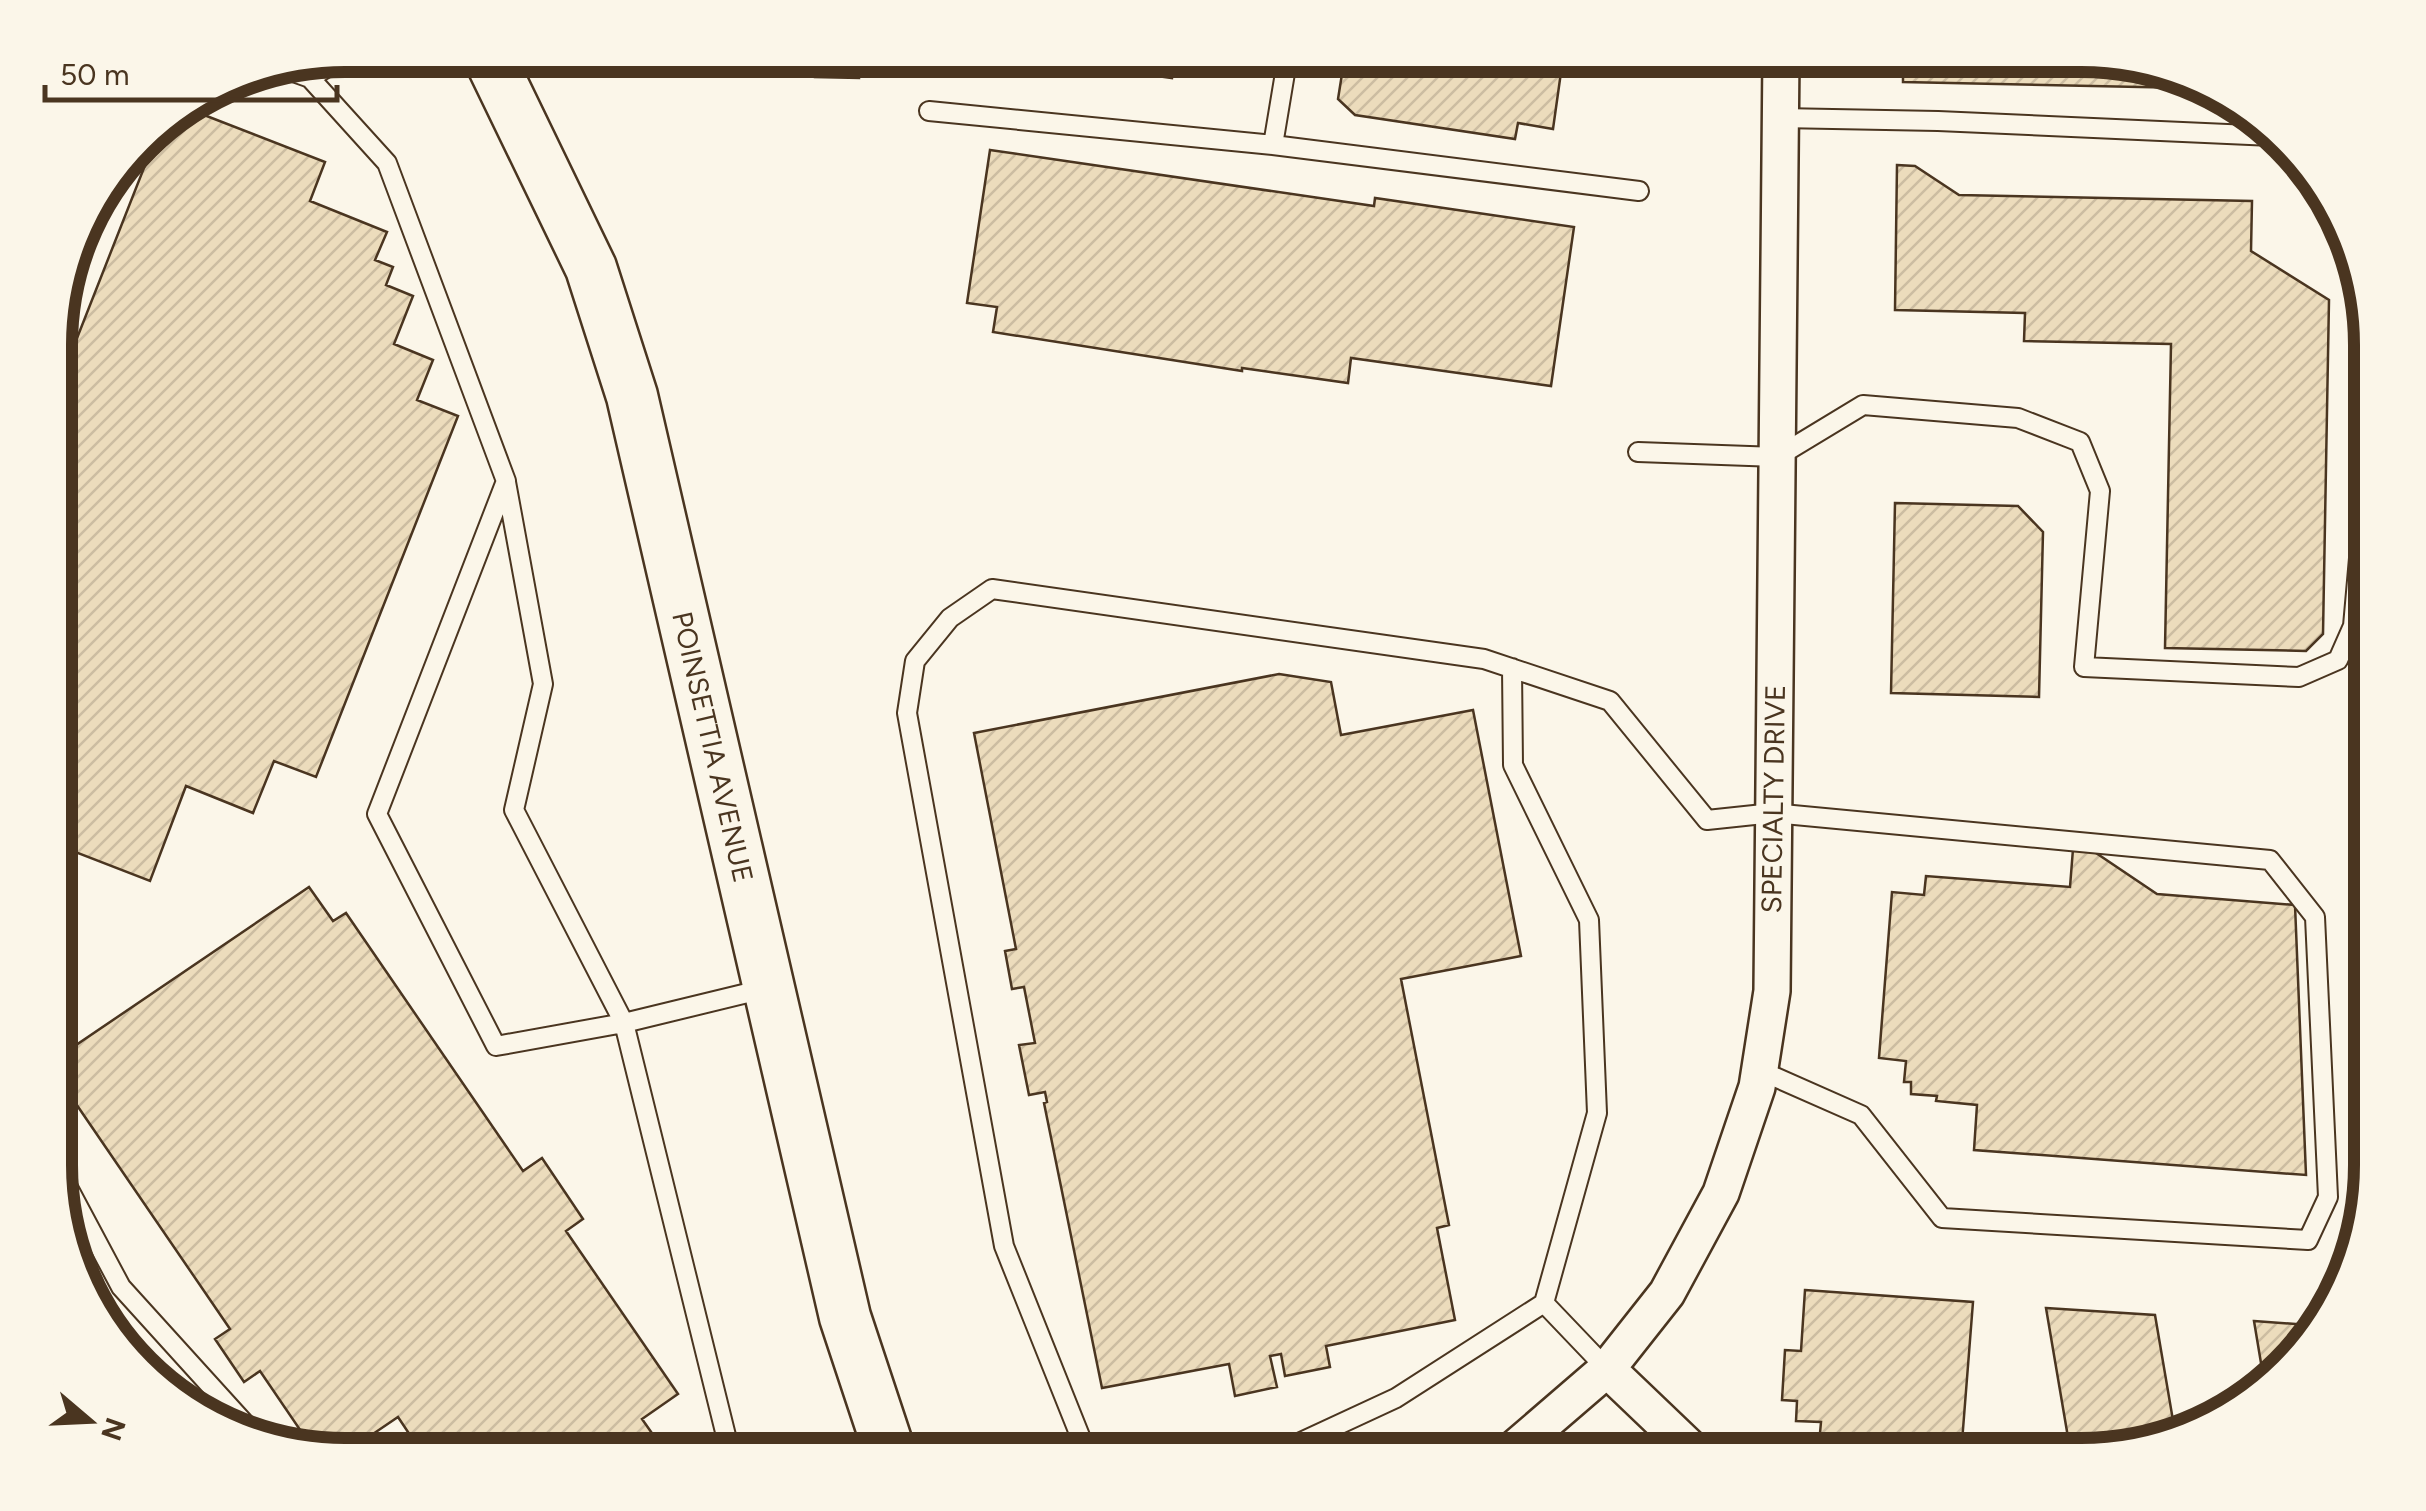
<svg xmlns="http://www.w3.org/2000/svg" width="2426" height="1511" font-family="Figtree,sans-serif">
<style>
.building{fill:url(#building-hatch);stroke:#4a3520;stroke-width:2.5}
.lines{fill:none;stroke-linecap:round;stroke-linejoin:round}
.service-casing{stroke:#4a3520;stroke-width:22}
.minor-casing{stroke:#4a3520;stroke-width:40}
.secondary-casing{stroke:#4a3520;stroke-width:55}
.service{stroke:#fbf6e9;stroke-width:18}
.minor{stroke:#fbf6e9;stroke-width:35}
.secondary{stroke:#fbf6e9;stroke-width:50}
.labels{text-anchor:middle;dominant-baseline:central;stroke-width:8;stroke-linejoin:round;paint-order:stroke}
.street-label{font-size:28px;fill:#4a3520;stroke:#fbf6e9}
.rim{fill:none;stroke:#4a3520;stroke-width:12}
</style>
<defs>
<pattern id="building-hatch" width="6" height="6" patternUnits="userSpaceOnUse" patternTransform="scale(2.5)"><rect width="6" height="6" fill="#ecdcbc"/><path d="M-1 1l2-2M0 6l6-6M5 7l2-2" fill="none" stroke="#ccbda1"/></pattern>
</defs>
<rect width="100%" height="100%" fill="#fbf6e9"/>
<!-- building -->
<path class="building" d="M815,55H859V78L815,77Z
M1026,55H1175L1172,78L1026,58Z
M1345,55L1563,58L1553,129L1518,123L1515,139L1355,115L1338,99Z
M1903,55H2081L2188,88L1903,82Z
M186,108L325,162L310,201L387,232L375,260L393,267L386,285L413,296L394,344L433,360L417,400L458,416L316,777L274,761L253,813L186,786L150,881L57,845V389L162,122Z
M990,150L1374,206L1375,198L1574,227L1551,386L1351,358L1348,383L1242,368V371L993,332L997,307L967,303Z
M1897,165L1915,166L1959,195L2252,201L2251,251L2329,300L2323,634L2306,651L2165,648L2171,344L2024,341L2025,313L1895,310Z
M1895,503L2018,506L2043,532L2039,697L1891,693Z
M1279,674L1331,682L1341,735L1473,710L1521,956L1401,979L1449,1225L1437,1228L1455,1320L1326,1346L1330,1367L1285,1376L1281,1354L1270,1356L1277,1387L1235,1396L1229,1364L1102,1388L1044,1103L1047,1102L1045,1092L1029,1095L1019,1045L1035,1043L1024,987L1012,989L1005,951L1016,949L974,733Z
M2073,849L2093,851L2157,894L2295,905L2306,1175L1974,1150L1977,1105L1936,1101L1937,1096L1911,1094V1082H1904L1906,1061L1879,1058L1892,892L1924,895L1926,876L2070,887Z
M309,887L333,921L346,913L523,1171L542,1158L583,1219L566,1231L678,1394L642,1419L668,1456H424L398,1417L342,1455L311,1446L260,1371L244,1382L215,1339L230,1329L57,1076V1058Z
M1805,1290L1973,1302L1962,1442L1901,1438V1446L1873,1444V1437L1820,1433L1821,1422L1796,1421L1797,1401L1782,1400L1785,1350L1801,1351Z
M2046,1308L2155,1315L2175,1432L2099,1455H2071Z
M2254,1321L2322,1326L2264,1381Z"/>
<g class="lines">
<!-- service casing -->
<g class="service-casing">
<path id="service" d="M282,68L310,78L387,163L506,481L377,814L496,1046L624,1023L731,1456
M310,78L347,55
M929,111L1273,145L1288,55
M1780,118L1938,121L2272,136
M1273,145L1639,191
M1638,452L1777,457L1863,405L2018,418L2080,442L2100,491L2084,667L2299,677L2338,660L2353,626L2370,434
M506,482L543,684L514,810L624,1023L764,989
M57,1167L121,1287L247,1426
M1544,1303L1607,1369
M1088,1456L1004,1246L907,713L915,661L950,618L992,589L1484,659L1610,701L1707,820L1773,813L2270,860L2315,917L2328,1197L2308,1240L1942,1218L1861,1115L1759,1070
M1271,1456L1396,1398L1544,1303L1597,1113L1589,920L1513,765L1512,668"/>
</g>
<!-- minor casing -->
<g class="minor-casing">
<path id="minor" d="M1607,1369L1698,1456
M1506,1456L1607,1369L1667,1293L1721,1193L1757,1087L1772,991L1781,55"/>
</g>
<!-- secondary casing -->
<g class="secondary-casing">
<path id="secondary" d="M488,55L591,268L632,396L845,1317L891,1456"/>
</g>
<!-- service -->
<use href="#service" class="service"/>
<!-- minor -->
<use href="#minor" class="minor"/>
<!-- secondary -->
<use href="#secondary" class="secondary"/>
</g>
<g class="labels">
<!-- street labels -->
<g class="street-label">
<text transform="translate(713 747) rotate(77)">POINSETTIA AVENUE</text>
<text transform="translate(1773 799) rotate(-89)">SPECIALTY DRIVE</text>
</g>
</g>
<!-- crop -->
<path d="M0 0H2426V1511H0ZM345 72H2081A273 273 0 0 1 2354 345V1165A273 273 0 0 1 2081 1438H345A273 273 0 0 1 72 1165V345A273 273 0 0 1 345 72Z" fill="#fbf6e9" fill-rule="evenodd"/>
<path class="rim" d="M345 72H2081A273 273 0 0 1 2354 345V1165A273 273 0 0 1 2081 1438H345A273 273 0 0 1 72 1165V345A273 273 0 0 1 345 72Z"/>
<!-- north arrow -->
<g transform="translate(90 1421) rotate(109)" stroke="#fbf6e9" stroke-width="8" paint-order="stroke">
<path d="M0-8L18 38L0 25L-18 38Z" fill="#4a3520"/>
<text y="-15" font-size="28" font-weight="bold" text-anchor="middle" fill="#4a3520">N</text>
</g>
<!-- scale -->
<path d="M45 85v15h292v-15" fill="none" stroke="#4a3520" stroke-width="5"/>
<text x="60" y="85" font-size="30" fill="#4a3520" stroke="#fbf6e9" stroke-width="8" paint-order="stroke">50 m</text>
</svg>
